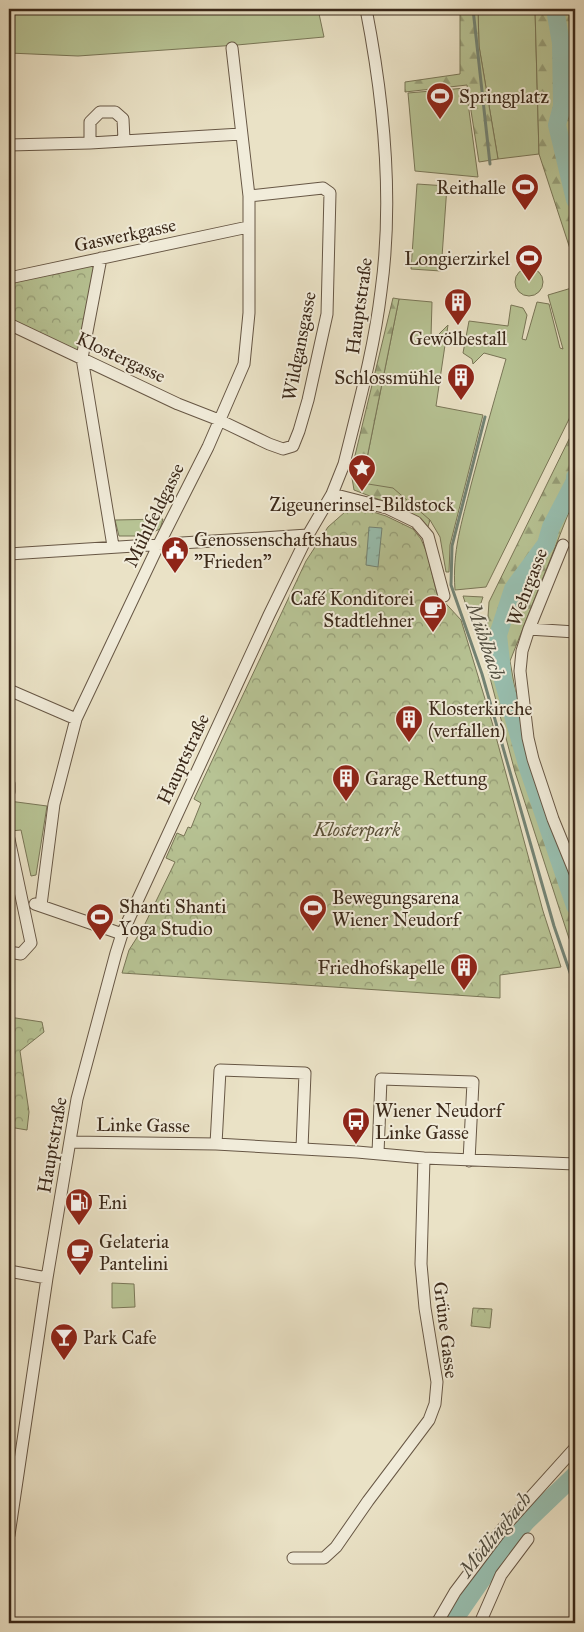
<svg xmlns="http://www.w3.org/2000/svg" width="584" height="1632" font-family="'IM FELL Great Primer',serif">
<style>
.green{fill:#b7c394;stroke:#797657}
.forest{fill:url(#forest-firs);stroke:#797657}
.park{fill:url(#park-crowns);stroke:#797657}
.water{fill:url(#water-ripples);stroke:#738374}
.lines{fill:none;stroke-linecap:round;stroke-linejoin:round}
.stream{stroke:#738374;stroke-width:3}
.river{stroke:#98bfb0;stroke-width:18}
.minor-casing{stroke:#675745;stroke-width:13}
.minor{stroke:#f1ecda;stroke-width:11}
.labels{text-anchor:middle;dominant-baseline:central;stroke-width:4;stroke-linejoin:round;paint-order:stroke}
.poi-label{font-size:19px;fill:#3b291a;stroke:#f1ecda;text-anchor:start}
.street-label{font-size:19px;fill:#3b291a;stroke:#f1ecda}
.park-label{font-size:19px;font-style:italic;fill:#5a5038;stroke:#f1ecda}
.water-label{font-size:20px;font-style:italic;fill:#524e40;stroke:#f1ecda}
</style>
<defs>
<pattern id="forest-firs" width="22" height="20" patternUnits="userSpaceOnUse" patternTransform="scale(1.25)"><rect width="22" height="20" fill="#b7c394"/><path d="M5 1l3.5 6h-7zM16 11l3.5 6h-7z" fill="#969e78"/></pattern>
<pattern id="park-crowns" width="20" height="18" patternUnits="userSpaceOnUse" patternTransform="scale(1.25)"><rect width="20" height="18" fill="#b7c394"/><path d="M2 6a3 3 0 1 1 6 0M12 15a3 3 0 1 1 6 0" fill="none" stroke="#969e78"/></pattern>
<pattern id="water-ripples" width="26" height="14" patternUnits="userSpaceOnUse" patternTransform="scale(1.25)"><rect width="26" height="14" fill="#98bfb0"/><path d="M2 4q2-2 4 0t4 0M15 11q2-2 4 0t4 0" fill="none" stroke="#7d9b8e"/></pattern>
</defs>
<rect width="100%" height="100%" fill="#eae2c6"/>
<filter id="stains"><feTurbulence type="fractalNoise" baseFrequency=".004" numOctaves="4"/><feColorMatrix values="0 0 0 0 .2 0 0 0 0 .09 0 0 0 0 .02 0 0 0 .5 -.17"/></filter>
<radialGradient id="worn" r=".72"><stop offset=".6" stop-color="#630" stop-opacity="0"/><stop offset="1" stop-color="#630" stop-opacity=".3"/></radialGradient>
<!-- green -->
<path class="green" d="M9,9H318L324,37L237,45L78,56L9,53Z
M478,9H535L539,154L498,159L479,46Z
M466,88L478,177L415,171L408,93Z
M417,184L447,186L441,271L411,269Z
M515 282a14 14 0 1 1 28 0a14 14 0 1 1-28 0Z
M575,287V407L486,587L455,590C452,551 462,522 471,485C482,443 494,401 506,359L484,353L473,364L472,359L463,353L469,321L508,326L511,305L523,308L527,315L522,339L526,340L537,302L549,304L560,348L563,349L548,295Z
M399,299L432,302L431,337H436L448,325L436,406L483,415L450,545L449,572H446L440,537L430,520L362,483Z
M163,519L160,529L144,536H119L115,520Z
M463,596L483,597L473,626Z
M9,801L47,806L36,875L31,876L21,830L10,831Z
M112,1283L134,1284L135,1307L112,1308Z"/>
<!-- forest -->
<path class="forest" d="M460,9H478L479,46L498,159L479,162L467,85L405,92V82L460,74Z
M535,9H575V112L569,118L575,128V264L539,154Z
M393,298L399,299L362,483L393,488L430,520L427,530L419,519L401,508L354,490L351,472Z
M575,427V508L571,507L510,661L525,745L520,750L547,839L558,845L575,887V957L515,772L485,659L489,602Z"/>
<!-- park -->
<path class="park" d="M89,264L96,270L79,350H70L9,320V282Z
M358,511H370L386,516L413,529L421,539L427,553L437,594L461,620L492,722L543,911L561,967L500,975V998L122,973L129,950L143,928L175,862L166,858L177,833L184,836L188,827L191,828L201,803L194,799L306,561L328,527L345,512Z
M9,1017L42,1022L44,1032L20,1051L29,1112L27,1130L9,1127Z
M473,1308L492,1309L490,1328L471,1326Z"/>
<!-- water -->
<path class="water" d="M369,527L382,528L378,567L366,565Z"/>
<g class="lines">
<!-- stream -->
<path class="stream" d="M473,9L490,164
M485,417L452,546L451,585L482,674L554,926L575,987"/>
<!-- river -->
<path class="river" d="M555,9L561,43L562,106L557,125L575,200
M575,477V481L551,527L546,544L513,589L498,635L503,680L528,768L575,906
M452,1623L499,1555L526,1522L575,1475"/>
<!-- minor casing -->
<g class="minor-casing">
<path id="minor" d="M90,143V122L100,112H115L123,119L124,140
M9,145L90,143L241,134
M101,258L82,358L113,546
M9,278L248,227
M9,324L178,404L219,420L269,444L283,449L293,446L299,431L308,400L327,314L330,193L323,188L249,196
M332,494L387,508L416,522L428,536L444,596
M563,545L529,629L522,651L520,671L528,738L533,759L553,819L575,873
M9,554L308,535
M529,629L575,632
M9,690L76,719
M9,784V792
M9,839L31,943L21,954L9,952
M35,904L122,934
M41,905L54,804L76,719L159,544L208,447L244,364L249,313V196L232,48
M70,1142L216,1144L357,1152L424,1158L575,1164
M216,1144L220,1070L305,1073L302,1148
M378,1153L381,1079L473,1082L469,1161
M9,1271L47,1278
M9,1535L47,1278L77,1099L116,953L122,934L269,615L308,535L332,494L344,464C358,407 374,350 381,291C394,197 384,101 366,9
M293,1558H324L336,1547L368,1501L429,1420L435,1404L437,1382L425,1308L421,1264L424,1158
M437,1623L455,1592L504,1527L575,1448
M480,1623L501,1575L528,1539"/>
</g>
<!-- minor -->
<use href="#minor" class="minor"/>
</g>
<!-- icons -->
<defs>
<g id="stadium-pin" transform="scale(1.4375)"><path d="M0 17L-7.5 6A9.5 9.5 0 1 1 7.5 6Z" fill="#8f2418" stroke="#f1ecda"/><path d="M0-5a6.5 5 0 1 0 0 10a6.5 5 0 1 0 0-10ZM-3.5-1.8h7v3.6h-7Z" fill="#fff"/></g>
<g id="building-pin" transform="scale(1.4375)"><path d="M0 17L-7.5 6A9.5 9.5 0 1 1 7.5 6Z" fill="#8f2418" stroke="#f1ecda"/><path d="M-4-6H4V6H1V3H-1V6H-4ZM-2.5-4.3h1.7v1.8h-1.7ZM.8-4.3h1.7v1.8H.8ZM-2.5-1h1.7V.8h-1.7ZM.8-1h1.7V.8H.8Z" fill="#fff"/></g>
<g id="sight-pin" transform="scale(1.4375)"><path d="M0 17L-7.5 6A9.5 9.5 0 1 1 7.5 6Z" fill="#8f2418" stroke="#f1ecda"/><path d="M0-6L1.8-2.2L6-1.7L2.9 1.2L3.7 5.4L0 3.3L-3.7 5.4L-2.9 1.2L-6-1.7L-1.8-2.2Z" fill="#fff"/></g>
<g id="civic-pin" transform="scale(1.4375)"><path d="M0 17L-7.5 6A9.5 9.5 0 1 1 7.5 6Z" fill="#8f2418" stroke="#f1ecda"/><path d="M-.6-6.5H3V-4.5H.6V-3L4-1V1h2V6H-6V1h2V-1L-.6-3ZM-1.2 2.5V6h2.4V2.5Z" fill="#fff"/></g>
<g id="cafe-pin" transform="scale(1.4375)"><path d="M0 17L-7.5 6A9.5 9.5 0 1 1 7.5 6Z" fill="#8f2418" stroke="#f1ecda"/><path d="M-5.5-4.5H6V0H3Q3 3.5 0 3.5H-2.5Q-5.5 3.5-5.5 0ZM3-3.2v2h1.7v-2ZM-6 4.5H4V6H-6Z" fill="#fff"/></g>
<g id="bus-pin" transform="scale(1.4375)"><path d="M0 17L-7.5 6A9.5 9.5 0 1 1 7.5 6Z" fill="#8f2418" stroke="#f1ecda"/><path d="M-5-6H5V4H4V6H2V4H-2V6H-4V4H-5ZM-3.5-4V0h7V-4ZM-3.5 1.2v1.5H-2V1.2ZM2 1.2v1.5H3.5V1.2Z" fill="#fff"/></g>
<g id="fuel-pin" transform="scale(1.4375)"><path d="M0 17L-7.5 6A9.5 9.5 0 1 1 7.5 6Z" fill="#8f2418" stroke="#f1ecda"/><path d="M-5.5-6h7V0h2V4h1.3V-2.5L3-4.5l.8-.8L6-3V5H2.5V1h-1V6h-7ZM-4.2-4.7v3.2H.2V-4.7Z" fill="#fff"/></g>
<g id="bar-pin" transform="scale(1.4375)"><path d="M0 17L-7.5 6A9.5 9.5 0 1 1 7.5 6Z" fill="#8f2418" stroke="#f1ecda"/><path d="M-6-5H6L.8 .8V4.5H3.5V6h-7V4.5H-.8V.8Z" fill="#fff"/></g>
</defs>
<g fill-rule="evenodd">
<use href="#stadium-pin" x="440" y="96"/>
<use href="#stadium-pin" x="525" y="187"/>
<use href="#stadium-pin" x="529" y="258"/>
<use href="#building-pin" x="458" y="302"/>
<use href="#building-pin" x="461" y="377"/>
<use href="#sight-pin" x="362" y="468"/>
<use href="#civic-pin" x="175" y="550"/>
<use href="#cafe-pin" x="433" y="609"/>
<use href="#building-pin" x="409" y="719"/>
<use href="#building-pin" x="346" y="778"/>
<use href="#stadium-pin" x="313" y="908"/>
<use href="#stadium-pin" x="100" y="917"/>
<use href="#building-pin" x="464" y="967"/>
<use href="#bus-pin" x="356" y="1121"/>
<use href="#fuel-pin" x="79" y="1202"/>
<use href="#cafe-pin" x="80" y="1252"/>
<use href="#bar-pin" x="64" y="1337"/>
</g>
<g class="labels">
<!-- poi labels -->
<g class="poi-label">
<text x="459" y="96">Springplatz</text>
<text x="506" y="187" text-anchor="end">Reithalle</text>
<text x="510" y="258" text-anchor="end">Longierzirkel</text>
<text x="458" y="338" text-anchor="middle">Gewölbestall</text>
<text x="442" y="377" text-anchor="end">Schlossmühle</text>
<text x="362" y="504" text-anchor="middle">Zigeunerinsel-Bildstock</text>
<text x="194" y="539">Genossenschaftshaus<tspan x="194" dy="22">"Frieden"</tspan></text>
<text x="414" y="598" text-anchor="end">Café Konditorei<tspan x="414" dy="22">Stadtlehner</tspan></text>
<text x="428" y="708">Klosterkirche<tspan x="428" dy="22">(verfallen)</tspan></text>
<text x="365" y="778">Garage Rettung</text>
<text x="332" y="897">Bewegungsarena<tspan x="332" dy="22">Wiener Neudorf</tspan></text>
<text x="119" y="906">Shanti Shanti<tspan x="119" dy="22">Yoga Studio</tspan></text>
<text x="445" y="967" text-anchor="end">Friedhofskapelle</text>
<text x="375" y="1110">Wiener Neudorf<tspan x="375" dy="22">Linke Gasse</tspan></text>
<text x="98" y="1202">Eni</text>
<text x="99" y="1241">Gelateria<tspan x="99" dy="22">Pantelini</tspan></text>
<text x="83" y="1337">Park Cafe</text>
</g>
<!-- street labels -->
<g class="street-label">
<text transform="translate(125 235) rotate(-12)">Gaswerkgasse</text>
<text transform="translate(359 306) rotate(-82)">Hauptstraße</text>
<text transform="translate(299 346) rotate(-79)">Wildgansgasse</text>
<text transform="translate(121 357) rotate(25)">Klostergasse</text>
<text transform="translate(154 515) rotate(-64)">Mühlfeldgasse</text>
<text transform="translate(527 587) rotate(-69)">Wehrgasse</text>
<text transform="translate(183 759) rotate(-65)">Hauptstraße</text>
<text transform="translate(143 1125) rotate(1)">Linke Gasse</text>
<text transform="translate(52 1145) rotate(-80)">Hauptstraße</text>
<text transform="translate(446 1330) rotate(83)">Grüne Gasse</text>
</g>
<!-- park labels -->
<g class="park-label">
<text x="357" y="829">Klosterpark</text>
</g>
<!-- water labels -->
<g class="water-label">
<text transform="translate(486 641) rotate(71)">Mühlbach</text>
<text transform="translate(495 1534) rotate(-51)">Mödlingbach</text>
</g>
</g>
<!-- margin -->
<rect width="584" height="1632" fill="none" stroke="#eae2c6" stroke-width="30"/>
<rect x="10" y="10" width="564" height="1612" fill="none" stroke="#3b291a" stroke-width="2.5"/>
<rect x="15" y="15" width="554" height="1602" fill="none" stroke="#3b291a"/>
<rect width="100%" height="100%" filter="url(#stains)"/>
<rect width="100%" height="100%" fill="url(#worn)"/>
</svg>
